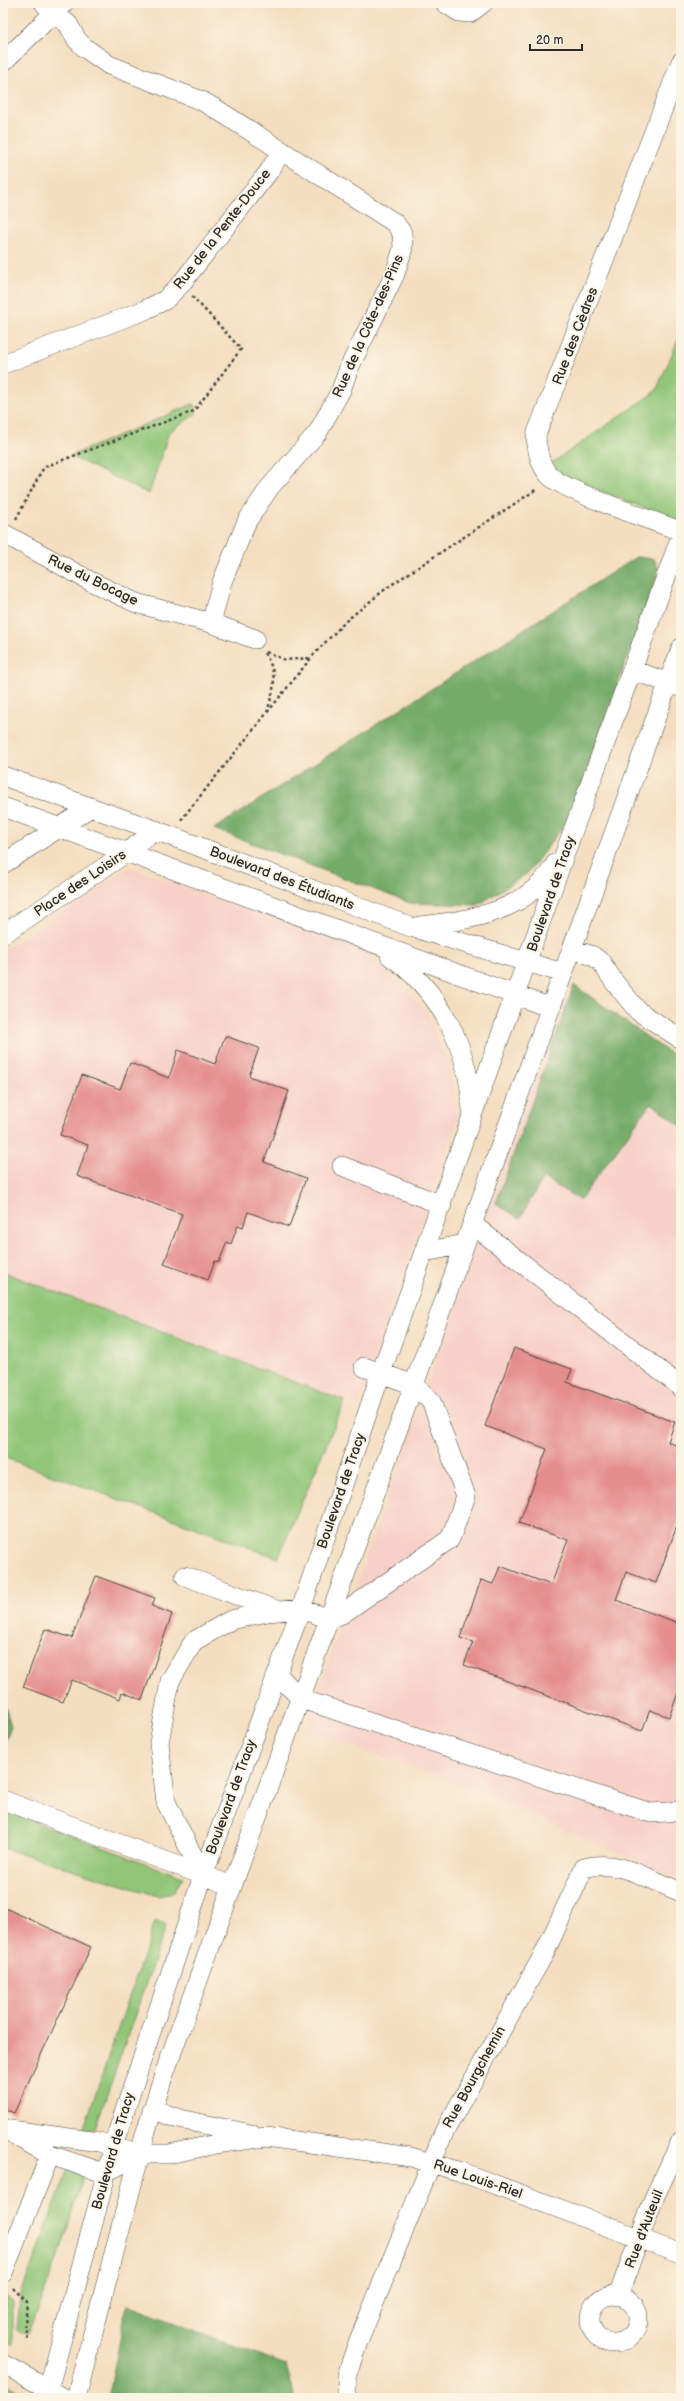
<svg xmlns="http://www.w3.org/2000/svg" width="684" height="2401" font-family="'Balsamiq Sans',sans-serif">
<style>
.built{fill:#f7d1c7}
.green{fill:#91c678;stroke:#5e7852}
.forest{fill:#74ab68;stroke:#506b4a}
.building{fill:#e58d8d}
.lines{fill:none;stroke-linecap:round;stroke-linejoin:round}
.minor-casing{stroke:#494641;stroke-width:20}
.path{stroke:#494641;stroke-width:2.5;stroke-dasharray:3 3;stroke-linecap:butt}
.minor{stroke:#fff;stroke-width:19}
.labels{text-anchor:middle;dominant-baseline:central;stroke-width:4;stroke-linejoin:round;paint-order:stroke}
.street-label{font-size:14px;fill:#2b2b2b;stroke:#fcf5e5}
</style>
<rect width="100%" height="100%" fill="#fcf5e5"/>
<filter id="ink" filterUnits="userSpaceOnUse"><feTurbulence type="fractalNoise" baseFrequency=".025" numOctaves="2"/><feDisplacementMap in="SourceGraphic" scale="8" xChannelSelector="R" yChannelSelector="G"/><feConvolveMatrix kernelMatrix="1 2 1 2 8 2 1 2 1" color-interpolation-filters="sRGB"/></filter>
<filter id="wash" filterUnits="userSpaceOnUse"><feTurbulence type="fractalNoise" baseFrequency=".012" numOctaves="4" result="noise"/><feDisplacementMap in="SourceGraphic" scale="16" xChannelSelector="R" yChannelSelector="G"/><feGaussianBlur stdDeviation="0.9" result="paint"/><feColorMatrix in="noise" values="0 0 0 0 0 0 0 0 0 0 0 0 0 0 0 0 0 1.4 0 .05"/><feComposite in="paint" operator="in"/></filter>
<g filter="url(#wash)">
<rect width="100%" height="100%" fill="#f4dec0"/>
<!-- built -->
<path class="built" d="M130,867L360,951L399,982L427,1014L450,1067L458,1119L359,1405L3,1272V951Z
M564,997L681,1078V1880L471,1789L305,1729Z"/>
<!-- green -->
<path class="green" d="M681,333V518L679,522L559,474L552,463L656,391Z
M193,404L197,413L169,432L149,494L70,456Z
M3,1272L345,1401L278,1558L3,1457Z
M3,1810L183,1877L173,1893L158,1896L3,1848Z
M155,1922L164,1923L166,1926L95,2129L83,2130Z
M68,2169L84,2174L68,2230L31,2328L28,2333H20L17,2329L20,2297Z
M3,2295L13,2301V2345H3Z
M3,2381L20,2391L24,2398H3Z"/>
<!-- forest -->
<path class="forest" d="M636,557L654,559L659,570L570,817L528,873L478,905L410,903L214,829Z
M574,985L681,1061V1126L651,1103L580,1200L543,1178L520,1219L496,1203Z
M3,1699L11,1726L3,1747Z
M127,2305L286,2365L295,2398H108Z"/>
<g id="blocks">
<!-- building -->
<path class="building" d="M225,1036L259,1048L249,1076L289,1091L264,1162L306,1178L289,1227L248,1212L243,1227L238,1225L231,1244L227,1242L219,1262L215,1261L208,1280L164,1264L182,1214L77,1176L88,1145L60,1135L82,1075L120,1089L130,1063L169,1078L178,1050L215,1064Z
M514,1348L572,1369L567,1382L675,1422L668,1442L681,1447V1515L656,1583L626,1572L616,1600L681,1624V1685L669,1717L650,1710L642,1731L464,1665L473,1642L460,1638L481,1580L493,1584L500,1566L551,1585L568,1540L519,1523L547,1449L485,1426Z
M96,1576L155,1598L152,1606L172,1614L142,1700L122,1692L120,1699L72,1680L63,1702L23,1687L45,1629L72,1638Z
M3,1907L91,1947L14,2113L3,2108Z"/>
</g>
</g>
<g filter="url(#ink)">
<use href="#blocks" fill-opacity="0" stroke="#494641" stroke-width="1"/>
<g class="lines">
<!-- minor casing -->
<g class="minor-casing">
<path id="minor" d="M44,3L54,14L68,24L77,40L85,48L109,65L202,101L216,109L395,223L402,233L403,248L395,274L349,368L341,390L318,432L270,487L247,521L222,582L211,623
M445,3L459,12L470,13L483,3
M3,62L64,3
M681,62L536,435C537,449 539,464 549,475C563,491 656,522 681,531
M3,364L145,310L165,300L181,284L270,170L281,152
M3,533L90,581L136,603L211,623L255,639
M632,670L680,687
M3,776L171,836L411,927L563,973
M3,807L551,1008
M3,864L91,807
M420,926C471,920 528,912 556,863
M3,934L126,853L156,830
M572,949L593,956L601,962L615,983L638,1011L681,1039
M390,956C441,991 469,1049 472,1110
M342,1166L442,1205
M472,1224L681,1387
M425,1252L464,1244
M185,1576L276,1610
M277,1674L301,1699L651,1813L681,1811
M3,1800L232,1886
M203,1876L166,1802L159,1743L170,1681L194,1641L231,1620L267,1612L301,1609L330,1619L342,1614L450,1539L466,1496L431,1401L414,1385L364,1367
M152,2109L179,2119L251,2134
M3,2129L99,2142L141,2154H169L216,2144L266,2137L411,2157L461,2172L681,2254
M12,2134L50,2155L98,2171L106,2172L141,2154
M3,2273L50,2155
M590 2319a24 24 0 1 1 48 0a24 24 0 1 1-48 0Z
M618,2296L654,2198L681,2141
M3,2364L64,2398
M46,2398L117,2134L203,1876L301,1609L381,1373L570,839L681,536
M76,2398L146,2131L163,2077L681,648
M347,2398V2374L357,2345L444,2132L544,1954L584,1868C618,1858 650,1880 681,1892"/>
</g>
<!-- path -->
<path class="path" d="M16,519L44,467L194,411L241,349L192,296
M266,652L285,660L311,658
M264,653C279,674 274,689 267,712
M181,820L315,653L347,620L388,587L537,489
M13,2288L27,2302L25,2325L28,2339"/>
<!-- minor -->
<use href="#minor" class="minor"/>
</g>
</g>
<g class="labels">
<!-- street labels -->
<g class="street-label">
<text transform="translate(222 229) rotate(-52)">Rue de la Pente-Douce</text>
<text transform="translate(368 326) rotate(-66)">Rue de la Côte-des-Pins</text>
<text transform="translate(575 336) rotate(-69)">Rue des Cèdres</text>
<text transform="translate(93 580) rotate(26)">Rue du Bocage</text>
<text transform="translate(282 878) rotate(21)">Boulevard des Étudiants</text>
<text transform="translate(80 883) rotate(-34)">Place des Loisirs</text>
<text transform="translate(551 894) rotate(-71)">Boulevard de Tracy</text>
<text transform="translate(341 1491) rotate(-71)">Boulevard de Tracy</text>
<text transform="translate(231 1797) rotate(-70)">Boulevard de Tracy</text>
<text transform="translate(474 2077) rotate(-61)">Rue Bourgchemin</text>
<text transform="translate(113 2151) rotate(-74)">Boulevard de Tracy</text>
<text transform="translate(478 2179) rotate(19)">Rue Louis-Riel</text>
<text transform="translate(644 2229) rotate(-69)">Rue d'Auteuil</text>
</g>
</g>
<!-- margin -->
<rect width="684" height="2401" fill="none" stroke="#fcf5e5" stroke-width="16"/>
<!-- scale -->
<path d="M530 44v6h52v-6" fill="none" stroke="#2b2b2b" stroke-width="2"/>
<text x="536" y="44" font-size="12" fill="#2b2b2b" stroke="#fcf5e5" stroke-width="3" paint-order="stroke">20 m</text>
</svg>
